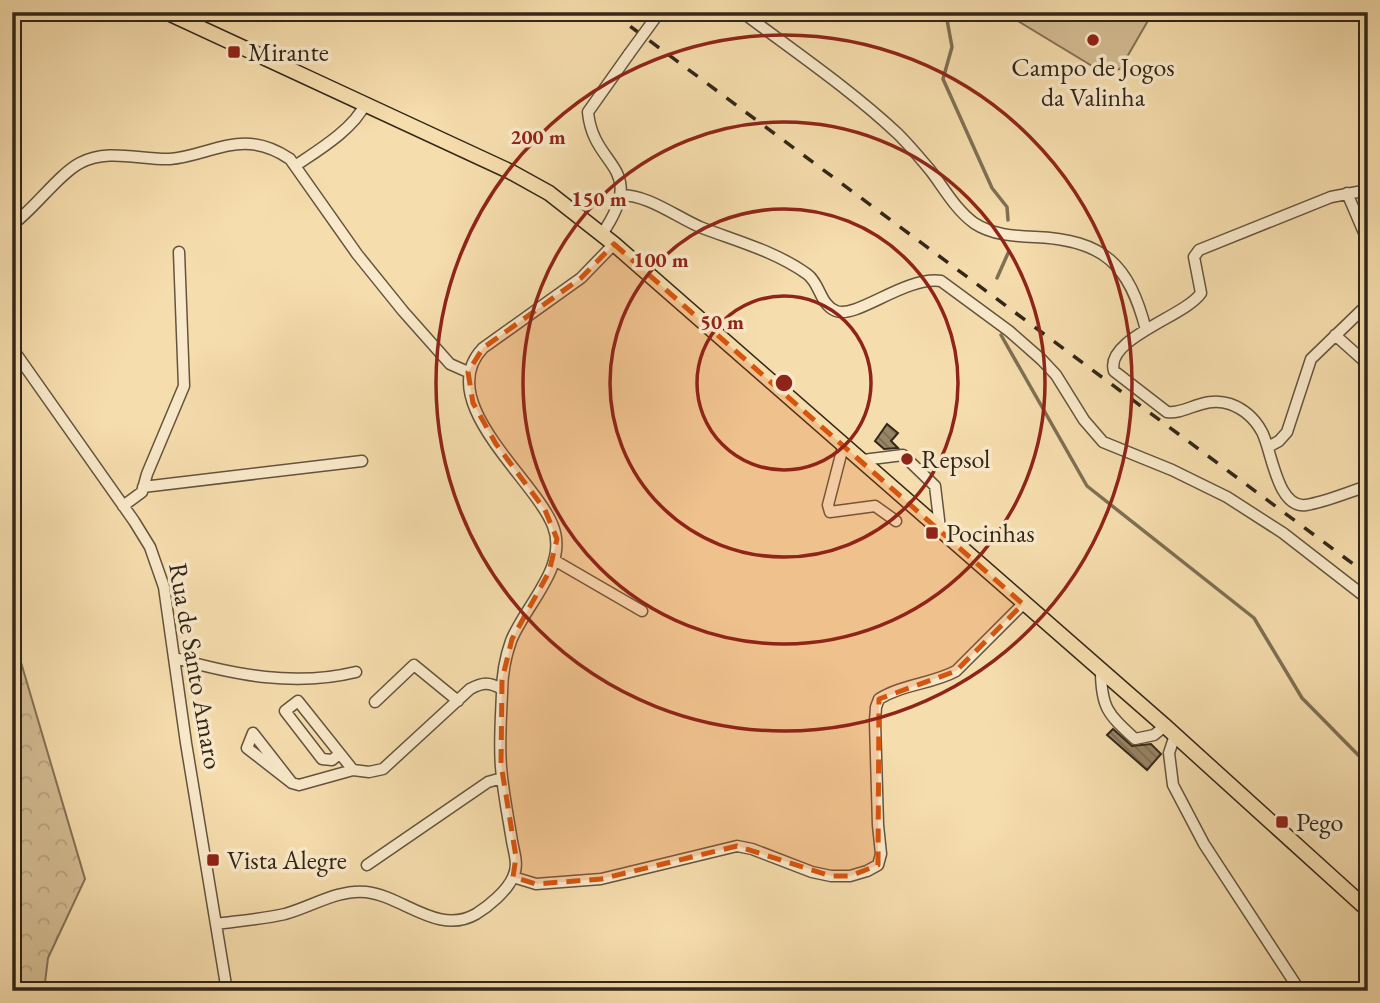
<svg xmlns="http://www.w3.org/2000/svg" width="1380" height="1003" font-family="'EB Garamond',serif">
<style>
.forest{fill:url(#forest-crowns);stroke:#847256;stroke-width:2}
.garden{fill:#d5be94;stroke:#847256;stroke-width:2}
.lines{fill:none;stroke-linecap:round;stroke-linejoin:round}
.stream{stroke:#7f6f54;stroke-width:3.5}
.building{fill:url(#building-back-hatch);stroke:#322619;stroke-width:2}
.minor-casing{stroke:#63543e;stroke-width:13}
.major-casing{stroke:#322619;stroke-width:17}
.minor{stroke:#f9e9ca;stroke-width:10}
.major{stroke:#f6ddad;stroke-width:14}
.rail{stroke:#322619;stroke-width:3.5;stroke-dasharray:12 12;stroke-linecap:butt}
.minor-bridge-casing{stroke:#63543e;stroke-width:13;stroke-linecap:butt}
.minor-bridge{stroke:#f9e9ca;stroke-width:10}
.marked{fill:#d6540d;fill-opacity:0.2;stroke:#d6540d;stroke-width:5;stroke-dasharray:14 9;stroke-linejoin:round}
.ring{fill:none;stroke:#8f2418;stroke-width:3.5}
.poi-dot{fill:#8f2418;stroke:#f9e9ca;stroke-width:2.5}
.labels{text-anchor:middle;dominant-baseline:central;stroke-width:7;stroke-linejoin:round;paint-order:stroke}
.poi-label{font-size:26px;fill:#322619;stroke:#f9e9ca;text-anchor:start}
.street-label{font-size:26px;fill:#322619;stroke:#f9e9ca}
.centre{fill:#8f2418;stroke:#f9e9ca;stroke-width:3.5}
.ring-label{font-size:21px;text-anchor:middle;font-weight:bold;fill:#8f2418;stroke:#f9e9ca;stroke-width:7;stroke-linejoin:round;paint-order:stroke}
</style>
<defs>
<pattern id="forest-crowns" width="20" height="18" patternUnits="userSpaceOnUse" patternTransform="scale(1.75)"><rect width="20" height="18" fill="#d5be94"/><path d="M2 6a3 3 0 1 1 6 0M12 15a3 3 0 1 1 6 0" fill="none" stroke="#b7a37f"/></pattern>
<pattern id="building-back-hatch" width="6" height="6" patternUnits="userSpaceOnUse" patternTransform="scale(1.75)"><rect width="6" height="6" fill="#988566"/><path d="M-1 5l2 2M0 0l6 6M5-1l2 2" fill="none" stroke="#7d6d53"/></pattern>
</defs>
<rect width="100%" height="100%" fill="#f6ddad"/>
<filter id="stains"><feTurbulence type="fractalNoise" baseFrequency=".00286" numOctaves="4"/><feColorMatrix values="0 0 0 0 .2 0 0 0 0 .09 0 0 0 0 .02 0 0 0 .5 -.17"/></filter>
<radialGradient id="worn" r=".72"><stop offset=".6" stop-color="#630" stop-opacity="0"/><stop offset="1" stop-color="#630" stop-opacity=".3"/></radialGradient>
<!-- forest -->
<path class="forest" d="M12,632L85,879L48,958L44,991H12Z"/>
<!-- garden -->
<path class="garden" d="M1003,12H1153L1120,69L1102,72Z"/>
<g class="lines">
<!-- stream -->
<path class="stream" d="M943,12L946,14L952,47L943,79L992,188L1007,207L1008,220
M997,278L1009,251
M1001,335L1087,486L1254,618L1302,698L1368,765"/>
</g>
<!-- building -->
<path class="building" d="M887,424L898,433L891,441L898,448L884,449L875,441Z
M1113,729L1132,746L1151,744L1161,754L1147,770L1107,735Z"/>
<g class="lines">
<!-- minor casing -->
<g class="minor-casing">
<path id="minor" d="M742,12C795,52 850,89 898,134C909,145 920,158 930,170C944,188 955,209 974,223C992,235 1014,236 1035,237C1104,240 1129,264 1146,330
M295,166C317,151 354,129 365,104
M1368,190L1331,197L1199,250L1194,257L1201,293C1186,316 1104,339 1114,371L1167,412C1185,415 1204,395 1230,404C1244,409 1255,419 1262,432C1272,451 1277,509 1306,505C1326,502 1348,492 1368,486
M1347,193L1368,242
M621,195C648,195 675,216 700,227C736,241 775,251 807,274C820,283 820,305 836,311C857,319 905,276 941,281L1009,331L1042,360L1056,375L1084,420L1103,442L1172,470L1227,497L1283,533L1368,599
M12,225C34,209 59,174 80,163C108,148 140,160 170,159C197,157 223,142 250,144C264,145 278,151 290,159L357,254L403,311L450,364L468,372
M602,234C649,165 593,169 588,112L629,54
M1335,335L1363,360L1368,372
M12,348L134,521L150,547L164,587L186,743L227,991
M844,443L828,505L830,512L875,506L896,521
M1268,447L1279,441L1287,432L1311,359L1368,304
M863,460L903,455L935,486L940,528
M143,487L362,461
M123,506L142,492L147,474L184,386L179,252
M554,560L642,611
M175,658C235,675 295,687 356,672
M1101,670C1101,708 1108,714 1135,739L1154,735L1165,726
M375,702L414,665L458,701
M1175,735L1169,753L1173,785L1204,844L1300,991
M338,755L332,760L322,759L285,711L298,701L353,770
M292,783L253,733L247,748L292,783L299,785L353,770L369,772L383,769L470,689C483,682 489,682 502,689
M367,865L488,782L502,778
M513,877L536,884L601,879L737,846L752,849L812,872L831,876H850L867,871L878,865L881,854L878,825L875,721L876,707L879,699C903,684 932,684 956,671L1023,604
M216,924C239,921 263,919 285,914C311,907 338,889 366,892C403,896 438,936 476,914C489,906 507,891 513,877C519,865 514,853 512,841C508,816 503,792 501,767C499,743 501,718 502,693C502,675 505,658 511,641C525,605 569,567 553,526C535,479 432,401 483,348L581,278L614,244"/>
</g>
<!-- major casing -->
<g class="major-casing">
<path id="major" d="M166,12L511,172L549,193L614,244L1165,726L1368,910"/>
</g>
<!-- minor -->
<use href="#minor" class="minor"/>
<!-- major -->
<use href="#major" class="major"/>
<!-- rail -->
<path class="rail" d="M611,12L1368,575"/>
<!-- minor-bridge casing -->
<g class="minor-bridge-casing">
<path id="minor-bridge" d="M629,54L656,17"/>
</g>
<!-- minor-bridge -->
<use href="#minor-bridge" class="minor-bridge"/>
</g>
<!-- marked area -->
<path class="marked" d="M614,244L1023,604L956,671L879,699L878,865L850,876H831L737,846L601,879L536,884L513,877L516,857L501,764L502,680L512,639L549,572L557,539L545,510L496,444L473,403L468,372L483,348L581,278Z"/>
<!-- distance rings -->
<g class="ring">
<circle cx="784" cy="383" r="87"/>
<circle cx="784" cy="383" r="174"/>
<circle cx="784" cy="383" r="261"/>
<circle cx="784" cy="383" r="348"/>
</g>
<!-- markers -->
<g class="poi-dot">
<circle cx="1093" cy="40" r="7"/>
<rect x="227" y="45" width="14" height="14" rx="3.5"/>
<circle cx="907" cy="459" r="7"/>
<rect x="925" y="526" width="14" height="14" rx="3.5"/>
<rect x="1275" y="815" width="14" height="14" rx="3.5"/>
<rect x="206" y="853" width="14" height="14" rx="3.5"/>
</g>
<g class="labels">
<!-- poi labels -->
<g class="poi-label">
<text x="248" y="52">Mirante</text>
<text x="1093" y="67" text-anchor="middle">Campo de Jogos<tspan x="1093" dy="30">da Valinha</tspan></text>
<text x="921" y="459">Repsol</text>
<text x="946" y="533">Pocinhas</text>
<text x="1296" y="822">Pego</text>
<text x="227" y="860">Vista Alegre</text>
</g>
<!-- street labels -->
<g class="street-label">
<text transform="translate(196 666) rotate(80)">Rua de Santo Amaro</text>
</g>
</g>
<circle cx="784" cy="383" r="10" class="centre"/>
<g class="ring-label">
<text x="538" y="144">200 m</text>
<text x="599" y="206">150 m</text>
<text x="661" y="267">100 m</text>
<text x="722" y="329">50 m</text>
</g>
<!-- margin -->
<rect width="1380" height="1003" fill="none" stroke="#f6ddad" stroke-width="42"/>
<rect x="14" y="14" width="1352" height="975" fill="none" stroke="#322619" stroke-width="3.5"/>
<rect x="21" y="21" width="1338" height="961" fill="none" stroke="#322619" stroke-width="2"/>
<rect width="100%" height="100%" filter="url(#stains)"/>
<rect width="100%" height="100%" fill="url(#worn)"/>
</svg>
